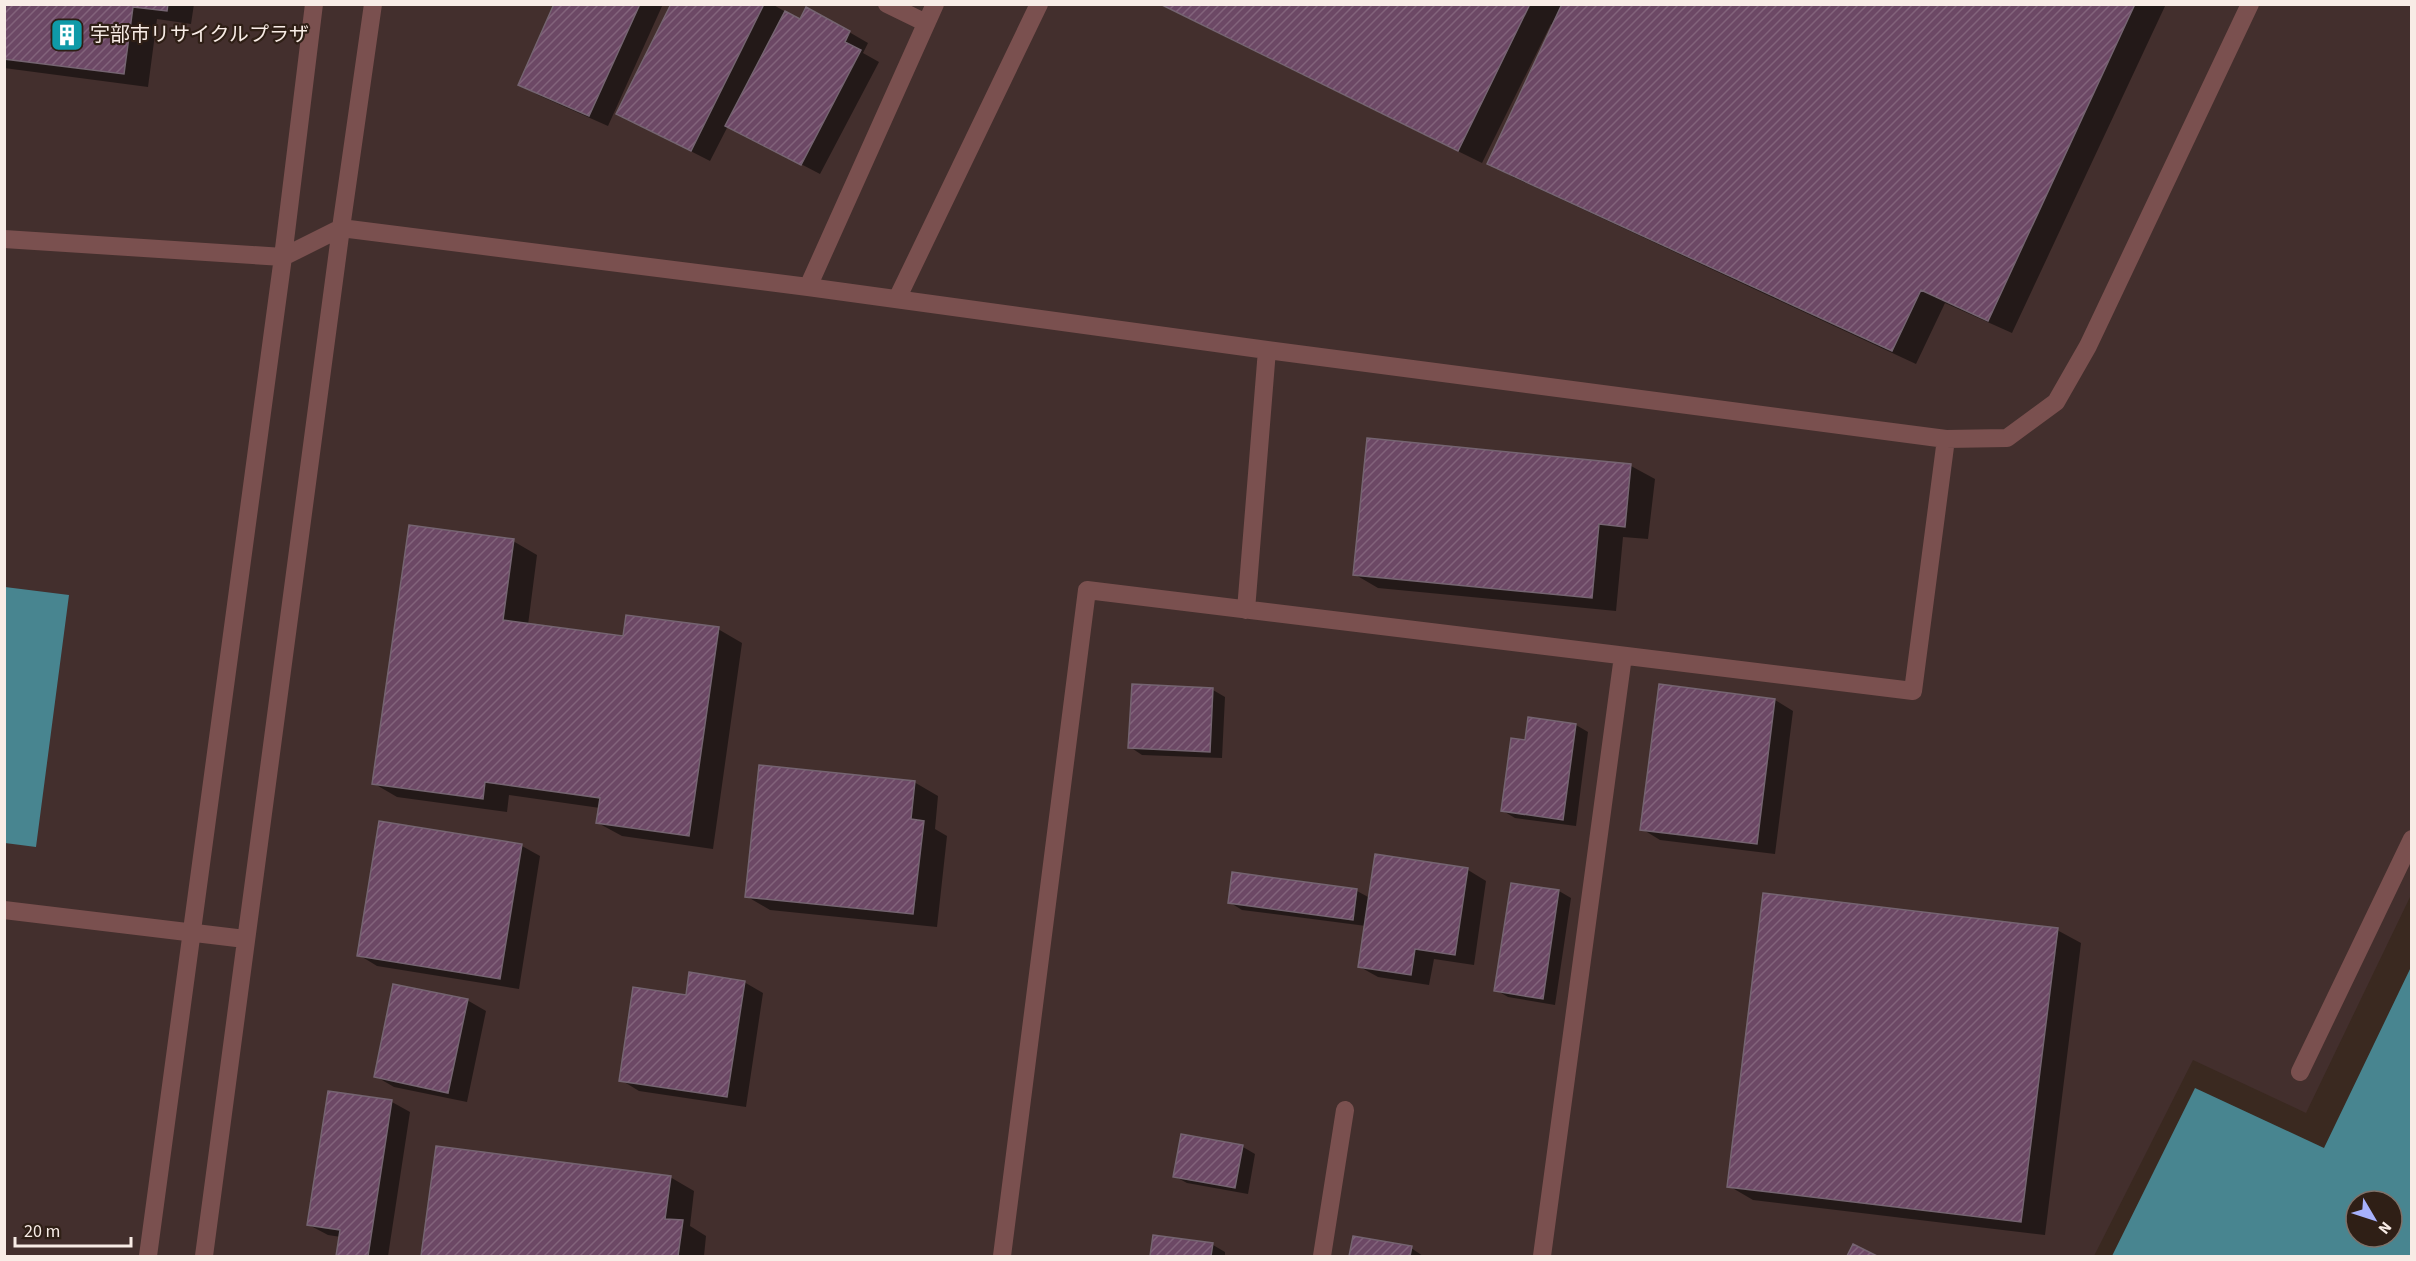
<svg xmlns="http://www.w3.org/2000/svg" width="2416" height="1261" font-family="'Source Sans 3','Noto Sans JP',sans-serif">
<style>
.industrial{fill:#432f2d}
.water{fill:#488590;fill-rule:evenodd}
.shadow{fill:#0007}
.building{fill:url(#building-hatch);stroke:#756471;stroke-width:1.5}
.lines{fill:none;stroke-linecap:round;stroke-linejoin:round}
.minor{stroke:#7a504f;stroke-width:18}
.labels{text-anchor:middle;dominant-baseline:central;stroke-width:4.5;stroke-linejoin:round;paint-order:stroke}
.poi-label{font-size:20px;fill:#f8ece6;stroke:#2f1f16;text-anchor:start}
</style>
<defs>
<pattern id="building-hatch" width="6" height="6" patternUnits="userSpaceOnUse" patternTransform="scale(1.5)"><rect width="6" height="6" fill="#6c4865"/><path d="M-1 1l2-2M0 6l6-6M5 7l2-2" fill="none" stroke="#82637b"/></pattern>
</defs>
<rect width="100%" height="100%" fill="#3a2920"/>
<!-- industrial -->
<path class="industrial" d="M5,5H2411V895L2306,1113L2193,1060L2094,1256H5Z"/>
<!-- water -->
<path class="water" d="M5,587L69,595L36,847L5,843Z
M2411,967V1256H2112L2195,1088L2324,1148ZM2356,1201H2392V1237H2356Z"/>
<!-- shadow -->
<path class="shadow" d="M4,4H194L191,24L157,19L148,87L4,68Z
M556,4H663L608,126L538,95L520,84Z
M673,4H772L801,21L849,32L868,43L863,53L879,62L820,174L728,126L710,161L618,114Z
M1159,4H2166L2012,333L1945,303L1916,364L1513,177L1489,163L1553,26L1551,24L1482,163Z
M1631,466L1655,479L1648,539L1623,537L1616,611L1378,588L1354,574Z
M513,541L537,555L528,625L624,638L718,629L742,643L713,849L622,836L598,823L600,808L509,795L507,812L397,797L373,783Z
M1660,686L1775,700L1793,711L1775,854L1660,840L1642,829Z
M1213,690L1225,697L1222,758L1142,755L1130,747Z
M1576,725L1588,732L1576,826L1515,818L1503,811L1526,742Z
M914,782L938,796L935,829L947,836L937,927L770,910L746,896Z
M381,823L522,846L540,856L519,989L377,966L359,955Z
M1468,870L1486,881L1474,965L1434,959L1429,985L1378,977L1360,967L1366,926L1242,910L1229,902L1233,874L1357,891L1370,898Z
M1513,884L1559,891L1571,898L1555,1005L1508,997L1496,990Z
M2057,930L2081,943L2045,1235L1753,1200L1729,1186Z
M744,982L763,993L746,1107L639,1091L621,1080L687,996Z
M467,1000L486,1011L467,1102L394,1087L375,1076Z
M392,1102L410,1112L388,1256H338L341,1237L328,1235L309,1225Z
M1243,1147L1255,1154L1248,1194L1187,1183L1174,1176Z
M437,1148L670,1177L694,1191L690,1226L706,1236L704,1256H422Z
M1154,1237L1213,1245L1225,1252V1256H1151Z
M1354,1238L1411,1248L1423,1256H1351Z"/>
<!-- building -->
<path class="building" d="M4,4H168L167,11L133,7L124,74L4,59Z
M554,4H640L589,116L518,85Z
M671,4H764L691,151L616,114Z
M1160,4H1530L1458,151Z
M1562,4H2135L1988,321L1921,290L1892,351L1487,164Z
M806,7L850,31L845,42L861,50L801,165L725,126L785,11L800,19Z
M1367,438L1631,464L1625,527L1599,524L1592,598L1353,575Z
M409,525L514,539L503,620L623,636L626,615L719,627L689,836L596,823L600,798L485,782L483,799L372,784Z
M1132,684L1213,688L1210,752L1128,748Z
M1659,684L1775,699L1757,844L1640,830Z
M1528,717L1576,724L1563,820L1501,811L1511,738L1525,740Z
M759,765L915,781L911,819L924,821L913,914L745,897Z
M379,821L522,844L500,979L357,956Z
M1375,854L1468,868L1455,955L1415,949L1411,975L1358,967Z
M1232,872L1357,889L1353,920L1228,903Z
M1511,883L1559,890L1543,999L1494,991Z
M1763,893L2058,928L2021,1222L1727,1187Z
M689,972L745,981L727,1097L619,1081L633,987L686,995Z
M393,984L468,999L448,1093L374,1077Z
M328,1091L392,1100L368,1256H336L340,1230L307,1225Z
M1181,1134L1243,1145L1235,1188L1173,1177Z
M436,1146L671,1176L665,1219L683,1220L678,1256H421Z
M1153,1235L1213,1243L1211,1256H1150Z
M1353,1236L1412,1246L1410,1256H1349Z
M1853,1244L1877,1256H1847Z"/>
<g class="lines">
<!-- minor -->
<path class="minor" d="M887,4L926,23
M4,239L283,257L341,228L808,287L1267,350L1946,439L2007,438L2056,402L2088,346L2250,4
M808,287L935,4
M897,299L1039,4
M1246,610L1267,350
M4,910L245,939
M2300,1072L2412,839
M148,1256L283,257L314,4
M204,1256L341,228L373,4
M1002,1256L1087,590L1913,691L1946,439
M1322,1256L1345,1110
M1542,1256L1623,656"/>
</g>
<!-- icons -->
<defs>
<g id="building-square" transform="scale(1.725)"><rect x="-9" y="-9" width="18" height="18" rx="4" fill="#0f9aa8" stroke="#2f1f16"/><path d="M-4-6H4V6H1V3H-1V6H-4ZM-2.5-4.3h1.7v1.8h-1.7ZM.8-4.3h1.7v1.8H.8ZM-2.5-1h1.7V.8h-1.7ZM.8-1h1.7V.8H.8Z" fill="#fff"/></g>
</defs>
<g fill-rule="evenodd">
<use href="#building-square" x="67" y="35"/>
</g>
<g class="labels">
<!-- poi labels -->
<g class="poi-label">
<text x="90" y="35">宇部市リサイクルプラザ</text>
</g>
</g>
<!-- border -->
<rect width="2416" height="1261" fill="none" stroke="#f8ece6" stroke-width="12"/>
<!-- north arrow -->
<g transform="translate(2374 1219) rotate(129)"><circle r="28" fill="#2f1f16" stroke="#7f7169" stroke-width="1.5"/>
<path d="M0-4.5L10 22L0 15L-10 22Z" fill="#a7b1fc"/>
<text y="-9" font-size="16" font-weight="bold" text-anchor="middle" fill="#f8ece6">N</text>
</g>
<!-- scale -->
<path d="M15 1237v9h116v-9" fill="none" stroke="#f8ece6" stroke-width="3"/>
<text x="24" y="1237" font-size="18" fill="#f8ece6" stroke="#2f1f16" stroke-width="4.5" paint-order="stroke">20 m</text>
</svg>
